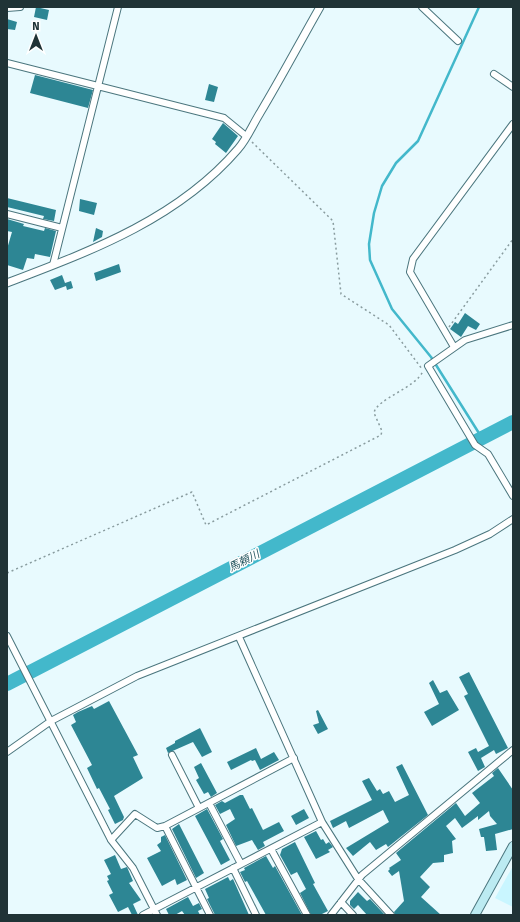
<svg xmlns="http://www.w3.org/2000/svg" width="520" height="922" font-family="'Fira Sans','Noto Sans JP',sans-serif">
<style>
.built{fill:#c9f6ff}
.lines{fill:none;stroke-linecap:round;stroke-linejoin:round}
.stream{stroke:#43b8cb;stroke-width:2.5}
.river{stroke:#43b8cb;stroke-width:14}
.building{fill:#2d8694}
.minor-casing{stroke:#4b767e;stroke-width:8}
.tertiary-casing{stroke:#4b767e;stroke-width:9}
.secondary-casing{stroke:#4b767e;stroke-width:10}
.path{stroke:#899c9f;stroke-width:1.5;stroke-dasharray:2 3;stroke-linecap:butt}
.minor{stroke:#fff;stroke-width:6}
.tertiary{stroke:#fff;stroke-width:7}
.secondary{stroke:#bcebf2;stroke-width:8}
.labels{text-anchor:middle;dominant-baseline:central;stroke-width:3;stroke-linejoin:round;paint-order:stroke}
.water-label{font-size:11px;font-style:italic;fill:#2a5a63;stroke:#fff}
</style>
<rect width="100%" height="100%" fill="#e8fafe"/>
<!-- built -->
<path class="built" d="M513,866V907L495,898Z"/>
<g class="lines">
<!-- stream -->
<path class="stream" d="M479,7L418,141L396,163L382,186L374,213L369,244L370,260L392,309L431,357L482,438"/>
<!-- river -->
<path class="river" d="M7,684L513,422"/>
</g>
<!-- building -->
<path class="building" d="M36,7L49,10L47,20L34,17Z
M7,19L17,22L15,30L7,29Z
M35,75L93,90L88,108L30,93Z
M209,84L218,87L214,102L205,100Z
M223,123L238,136L226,153L215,144L216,142L212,139Z
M7,198L56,210L54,221L43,219L44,216L7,207Z
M80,199L97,203L94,215L79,211Z
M7,219L24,224L23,226L44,231L45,228L56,231L50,257L35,254L34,259L27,258L23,270L7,265V249L12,232L7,231Z
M96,228L103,231L102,237L93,242Z
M119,264L121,272L96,281L94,273Z
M62,275L65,283L71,281L73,288L67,290L66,286L55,290L50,280Z
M465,313L480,324L476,330L468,326L461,337L450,329L455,322L458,324Z
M469,672L508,748L496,754L494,750L481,758L485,767L478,771L468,752L476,748L478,752L489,746L464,696L468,694L459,677Z
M433,680L440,693L447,690L459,710L432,726L424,712L439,704L429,683Z
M109,701L138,755L133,757L143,778L114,796L124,817L123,820L115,824L108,810L110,809L99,788L97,789L87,768L92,765L71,725L76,722L73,715L78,712L92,706L94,709Z
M318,710L328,729L318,734L313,725L319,723L316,711Z
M200,728L212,752L202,757L193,742L168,753L166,748L175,743V741Z
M256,748L261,759L274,752L279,760L260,770L255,760L252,761L251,760L231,770L227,762Z
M201,763L217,793L211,797L208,792L204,794L196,780L199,778L194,767Z
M402,764L428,815L388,847L386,844L376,850L370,842L353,856L346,848L389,822L383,810L349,828L346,821L333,828L330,821L372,800L362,781L369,778L377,791L380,789L383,794L389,791L395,802L409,795L396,767Z
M498,768L513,790V829L495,834L497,850L486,851L484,837H481L479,829L497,824L490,816L489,811L478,820V816L462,828L455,818L446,826L456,839L452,841L453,853L444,855V862L433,863L420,877L430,887L421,897L441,915H395L394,912L404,901L399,871L392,876L388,871L390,869L389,868L401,860L396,853L456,803L465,816L480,803L472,793L494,776L492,773Z
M240,795H243L250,809L252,808L263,830L279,822L284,831L263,842L265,846L258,850L252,840L236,846L226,825L235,819L230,809L220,814L215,805L222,801L225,803Z
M207,809L223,839L220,841L230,860L221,865L195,816Z
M304,809L309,818L296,825L291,816Z
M179,824L204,873L196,878L172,829Z
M316,831L321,840L323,839L326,844L329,842L333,847L328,850L330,852L316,859L304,837Z
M165,835L187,880L177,885L175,879L162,886L147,858L161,851L157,845L161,842V837Z
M295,842L315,883L313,884L328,911L320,915H311L300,893L306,889L297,872L291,875L280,855L282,849Z
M115,855L121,869L127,867L133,881L129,883L141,900L133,904L138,915H132L128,907L118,912L109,895L113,893L107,881L109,880L107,876L111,874L104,860Z
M266,856L273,868L275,866L302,915H266L247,881L245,882L240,872L245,870L244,868Z
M228,877L230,881L233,879L249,915H215L207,899L209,898L205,889Z
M358,892L367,901L370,899L385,915H367L358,905L354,909L350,905V901Z
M188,897L193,906L199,903L202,909L198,911L200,915H185L182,911L175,915H169L166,909Z"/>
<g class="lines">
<!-- minor casing -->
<g class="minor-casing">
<path id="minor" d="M422,7L458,41
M7,8L20,7
M7,63L224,118L246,136
M494,74L513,87
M7,214L62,228
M53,265L118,7
M513,325L465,340L428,366L475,445L488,454L513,496
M454,347L410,272L413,259L513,124
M7,636L111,840L133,868L157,915
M239,637L322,822
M7,752L51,721L137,676L455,550L490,534L513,519
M172,755L199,808
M209,803L241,864
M165,826L210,915
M111,840L135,814L157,828L165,826L294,758
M271,849L307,915
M233,868L256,915
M341,902L353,915
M143,915L322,822L358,879L391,915
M331,915L362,875L513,750"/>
</g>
<!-- tertiary casing -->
<g class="tertiary-casing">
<path id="tertiary" d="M7,283C91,251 178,219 238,149C247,139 253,124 260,113C281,78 300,42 320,7"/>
</g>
<!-- secondary casing -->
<g class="secondary-casing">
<path id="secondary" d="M475,915L513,846"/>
</g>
<!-- path -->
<path class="path" d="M252,142L333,221L341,294L389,325L422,369
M449,327L513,239
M7,573L192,492L206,525L381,435L382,431L374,413C376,399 416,388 423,371"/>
<!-- minor -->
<use href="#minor" class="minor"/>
<!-- tertiary -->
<use href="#tertiary" class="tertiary"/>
<!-- secondary -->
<use href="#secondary" class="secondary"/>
</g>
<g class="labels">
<!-- water labels -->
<g class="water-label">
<text transform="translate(244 561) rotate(-27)">馬頼川</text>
</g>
</g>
<!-- border -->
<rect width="520" height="922" fill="none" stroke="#203336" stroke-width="16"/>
<!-- north arrow -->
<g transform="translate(36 36)" stroke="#ffffff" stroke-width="3" paint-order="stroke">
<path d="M0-3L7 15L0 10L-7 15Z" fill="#203336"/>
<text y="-6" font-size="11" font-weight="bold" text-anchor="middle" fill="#203336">N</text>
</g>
</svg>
